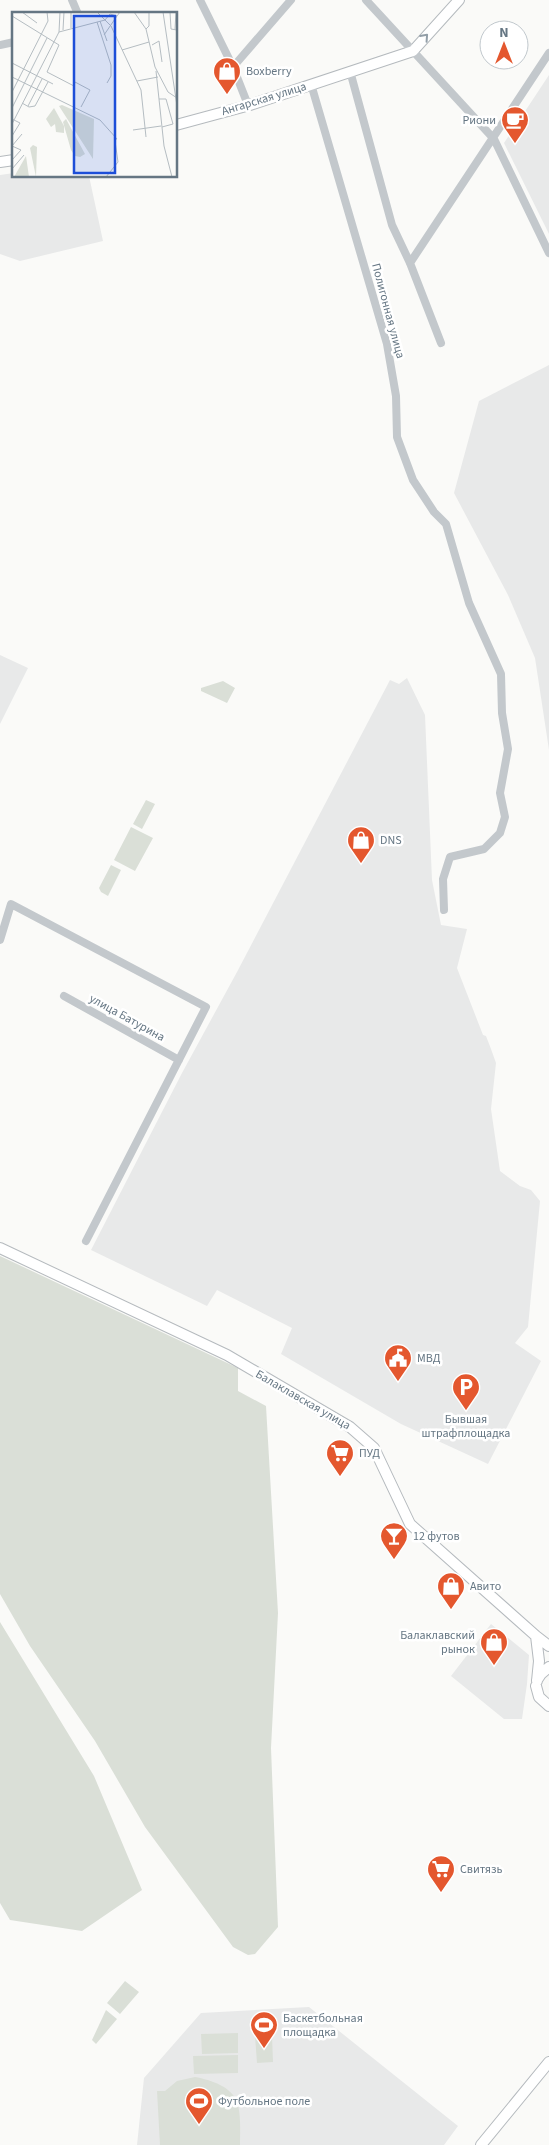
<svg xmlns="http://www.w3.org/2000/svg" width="549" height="2145" font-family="'Source Sans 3',sans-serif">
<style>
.built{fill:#e8e9e9}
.green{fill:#dadfd7}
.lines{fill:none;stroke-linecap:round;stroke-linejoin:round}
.major-casing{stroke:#b5babe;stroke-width:12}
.minor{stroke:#c3c8cc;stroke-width:8}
.major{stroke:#fff;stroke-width:10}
.oneway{stroke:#939fa8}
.labels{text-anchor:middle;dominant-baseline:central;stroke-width:5;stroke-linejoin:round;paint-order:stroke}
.poi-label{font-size:12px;fill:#657683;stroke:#fff;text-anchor:start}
.street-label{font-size:12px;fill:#657683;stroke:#fff}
.inset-road{fill:none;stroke:#b5bdc2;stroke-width:1}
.view{fill:#1d4ed8;fill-opacity:0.15;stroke:#1d4ed8;stroke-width:2.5}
.inset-edge{fill:none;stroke:#657683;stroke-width:2.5}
</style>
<rect width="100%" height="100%" fill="#fafaf8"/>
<!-- built -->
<path class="built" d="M549,75V234L504,143Z
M14,173V176H89L103,241L20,261L0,254V175Z
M549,365V750L535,658L508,595L454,493L479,401Z
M0,655L28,668L0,724Z
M407,678L425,715L432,880L441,925L467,929L457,968L483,1035L486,1036L491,1049L496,1063L491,1109L500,1171L520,1186L531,1190L540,1201L528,1327L515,1343L541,1361L488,1464L401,1424L281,1354L292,1328L217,1290L207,1306L91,1250L182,1073L237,972L390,680L399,684Z
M491,1624L529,1655L527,1684L522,1719H504L451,1676Z
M309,2007L458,2126L444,2145H137L144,2078L201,2013Z"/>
<!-- green -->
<path class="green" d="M223,681L235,688L227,703L201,691V688Z
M146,800L155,804L142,829L133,824Z
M131,827L153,838L135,871L114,860Z
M111,865L121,870L108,896L101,892L99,888Z
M0,1256L238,1368V1391L266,1406L278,1613L271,1748L278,1927L255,1954L248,1955L233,1947L145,1827L95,1741L30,1646L0,1594Z
M0,1622L94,1776L142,1890L82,1931L10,1920L0,1903Z
M125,1981L139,1992L120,2014L107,2003Z
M106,2010L117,2019L96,2044L92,2040Z
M238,2033V2053L202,2054L201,2034Z
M272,2035L273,2062L257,2063L255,2036Z
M238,2055V2073L194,2074L193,2056Z
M195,2077C211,2080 234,2087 238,2105C241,2117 240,2133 240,2145H160L157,2091H165L177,2081Z"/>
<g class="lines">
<!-- major casing -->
<g class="major-casing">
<path id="major" d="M176,125L250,105L413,51L459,0
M0,162L14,160
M0,1248L227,1355L350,1427L374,1448L410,1524L536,1636L549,1646
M536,1636L539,1661L537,1681
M537,1680L541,1674L549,1667
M536,1686L539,1697L549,1706
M481,2145L549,2062"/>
</g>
<!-- minor -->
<path class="minor" d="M72,0L78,14
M200,0L233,67L248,105
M366,0L494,139L549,253
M0,45L14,42
M233,67L291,0
M350,71L392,225L410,263L441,343
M311,84L387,344L396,396L397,437L413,480L434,512L446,524L469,603L501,674L502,713L508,749L500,793L505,817L500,833L484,849L450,857L443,879L444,910
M410,263L549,53
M0,940L11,904L206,1007L86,1241
M64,996L179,1060"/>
<!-- major -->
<use href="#major" class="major"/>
</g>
<!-- one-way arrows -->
<defs><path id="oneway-chevron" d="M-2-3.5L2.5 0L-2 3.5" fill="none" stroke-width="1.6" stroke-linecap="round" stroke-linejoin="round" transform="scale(1.25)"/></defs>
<use class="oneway" href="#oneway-chevron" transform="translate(425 37) rotate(-48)"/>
<!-- icons -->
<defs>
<g id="shop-pin" transform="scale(1.4375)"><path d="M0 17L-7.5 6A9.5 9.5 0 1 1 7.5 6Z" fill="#e4572e" stroke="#fff"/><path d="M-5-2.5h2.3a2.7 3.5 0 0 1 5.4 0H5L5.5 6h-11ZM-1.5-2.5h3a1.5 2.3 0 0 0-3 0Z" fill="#fff"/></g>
<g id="cafe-pin" transform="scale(1.4375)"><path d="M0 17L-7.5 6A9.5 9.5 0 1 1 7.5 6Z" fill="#e4572e" stroke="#fff"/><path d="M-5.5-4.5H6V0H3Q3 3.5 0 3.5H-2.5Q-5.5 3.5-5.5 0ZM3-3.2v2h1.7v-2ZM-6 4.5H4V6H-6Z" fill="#fff"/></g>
<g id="civic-pin" transform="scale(1.4375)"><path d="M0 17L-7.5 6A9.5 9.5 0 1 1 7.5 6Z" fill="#e4572e" stroke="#fff"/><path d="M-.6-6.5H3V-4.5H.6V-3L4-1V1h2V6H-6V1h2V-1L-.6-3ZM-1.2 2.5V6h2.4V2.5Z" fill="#fff"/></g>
<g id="parking-pin" transform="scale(1.4375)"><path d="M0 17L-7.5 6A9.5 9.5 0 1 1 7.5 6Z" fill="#e4572e" stroke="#fff"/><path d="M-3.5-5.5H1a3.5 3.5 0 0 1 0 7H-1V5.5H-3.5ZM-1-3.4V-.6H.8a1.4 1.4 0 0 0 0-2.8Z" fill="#fff"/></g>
<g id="supermarket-pin" transform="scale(1.4375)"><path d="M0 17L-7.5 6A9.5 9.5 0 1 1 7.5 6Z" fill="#e4572e" stroke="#fff"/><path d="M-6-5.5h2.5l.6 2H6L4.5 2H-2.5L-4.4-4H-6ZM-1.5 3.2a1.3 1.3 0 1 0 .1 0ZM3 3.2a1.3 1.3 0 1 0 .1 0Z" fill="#fff"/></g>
<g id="bar-pin" transform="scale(1.4375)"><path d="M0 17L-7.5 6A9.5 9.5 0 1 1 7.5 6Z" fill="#e4572e" stroke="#fff"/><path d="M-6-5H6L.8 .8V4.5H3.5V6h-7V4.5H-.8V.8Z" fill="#fff"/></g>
<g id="stadium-pin" transform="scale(1.4375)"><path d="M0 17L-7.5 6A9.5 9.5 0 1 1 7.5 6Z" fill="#e4572e" stroke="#fff"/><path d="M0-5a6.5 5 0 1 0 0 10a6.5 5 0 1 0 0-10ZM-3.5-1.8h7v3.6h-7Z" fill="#fff"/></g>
</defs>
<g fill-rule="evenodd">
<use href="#shop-pin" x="227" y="71"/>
<use href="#cafe-pin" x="515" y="120"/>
<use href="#shop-pin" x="361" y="840"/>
<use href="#civic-pin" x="398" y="1358"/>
<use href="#parking-pin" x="466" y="1387"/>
<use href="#supermarket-pin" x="340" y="1453"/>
<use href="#bar-pin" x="394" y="1536"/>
<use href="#shop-pin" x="451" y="1586"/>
<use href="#shop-pin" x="494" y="1642"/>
<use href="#supermarket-pin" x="441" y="1869"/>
<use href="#stadium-pin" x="264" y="2025"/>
<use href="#stadium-pin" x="199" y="2101"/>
</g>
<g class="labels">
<!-- poi labels -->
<g class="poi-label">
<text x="246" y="71">Boxberry</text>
<text x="496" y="120" text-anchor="end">Риони</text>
<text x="380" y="840">DNS</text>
<text x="417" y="1358">МВД</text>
<text x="466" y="1419" text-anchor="middle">Бывшая<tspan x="466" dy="14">штрафплощадка</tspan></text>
<text x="359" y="1453">ПУД</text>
<text x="413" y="1536">12 футов</text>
<text x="470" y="1586">Авито</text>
<text x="475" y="1635" text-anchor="end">Балаклавский<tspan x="475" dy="14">рынок</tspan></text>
<text x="460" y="1869">Свитязь</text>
<text x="283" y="2018">Баскетбольная<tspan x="283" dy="14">площадка</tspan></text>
<text x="218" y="2101">Футбольное поле</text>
</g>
<!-- street labels -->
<g class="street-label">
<text transform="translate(264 99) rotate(-17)">Ангарская улица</text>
<text transform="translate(388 311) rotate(75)">Полигонная улица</text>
<text transform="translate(127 1018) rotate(29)">улица Батурина</text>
<text transform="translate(303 1400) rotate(30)">Балаклавская улица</text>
</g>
</g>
<!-- overview -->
<g transform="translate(12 12)">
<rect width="165" height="165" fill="#fafaf8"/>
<path d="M50,93L82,107L81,147L47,94ZM42,96L52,114V121L44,120L43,112L39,115L34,107ZM54,107L73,142L68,145L63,144L59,138L51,110ZM21,133L25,135L24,165L18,136ZM14,144L17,165H2Z" fill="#dadfd7"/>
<path class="inset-road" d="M10,0L25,11M122,0L134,17L143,55L156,80L165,86M151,0L165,94M158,0L159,17L165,18M86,1L99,14L129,78L134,125M0,4L47,33L35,60L62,74L63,70L78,78L69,95M88,9L95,29M85,10L99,53V64L95,71M59,16V0M134,17L137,14V0M163,17L164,0M51,18L52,0M47,20L48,0M92,23L105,4M140,33L147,29L150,50M110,38L137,30M0,51L41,72M144,59L152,134L160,165M0,65L88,108L105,127H102M125,69L146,65M0,80L36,9L35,0M147,87H154L161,112L150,115M10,91L17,95L23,94L36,70M16,94L30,67M0,96L35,26M0,107L8,111L0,124M0,112L47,20L93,8L98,2L105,4L108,0M121,118L149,114M0,134L9,138L0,148M0,134L10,122M0,157L12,143M94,165L106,150L103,129"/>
<path class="view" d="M62,4H103V161H62Z"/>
<rect width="165" height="165" class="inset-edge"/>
</g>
<!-- north arrow -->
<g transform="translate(504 45)"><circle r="24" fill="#ffffff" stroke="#c1c8cd"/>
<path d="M0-4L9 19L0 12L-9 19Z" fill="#e4572e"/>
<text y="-8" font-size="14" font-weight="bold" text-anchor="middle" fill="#657683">N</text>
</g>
</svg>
